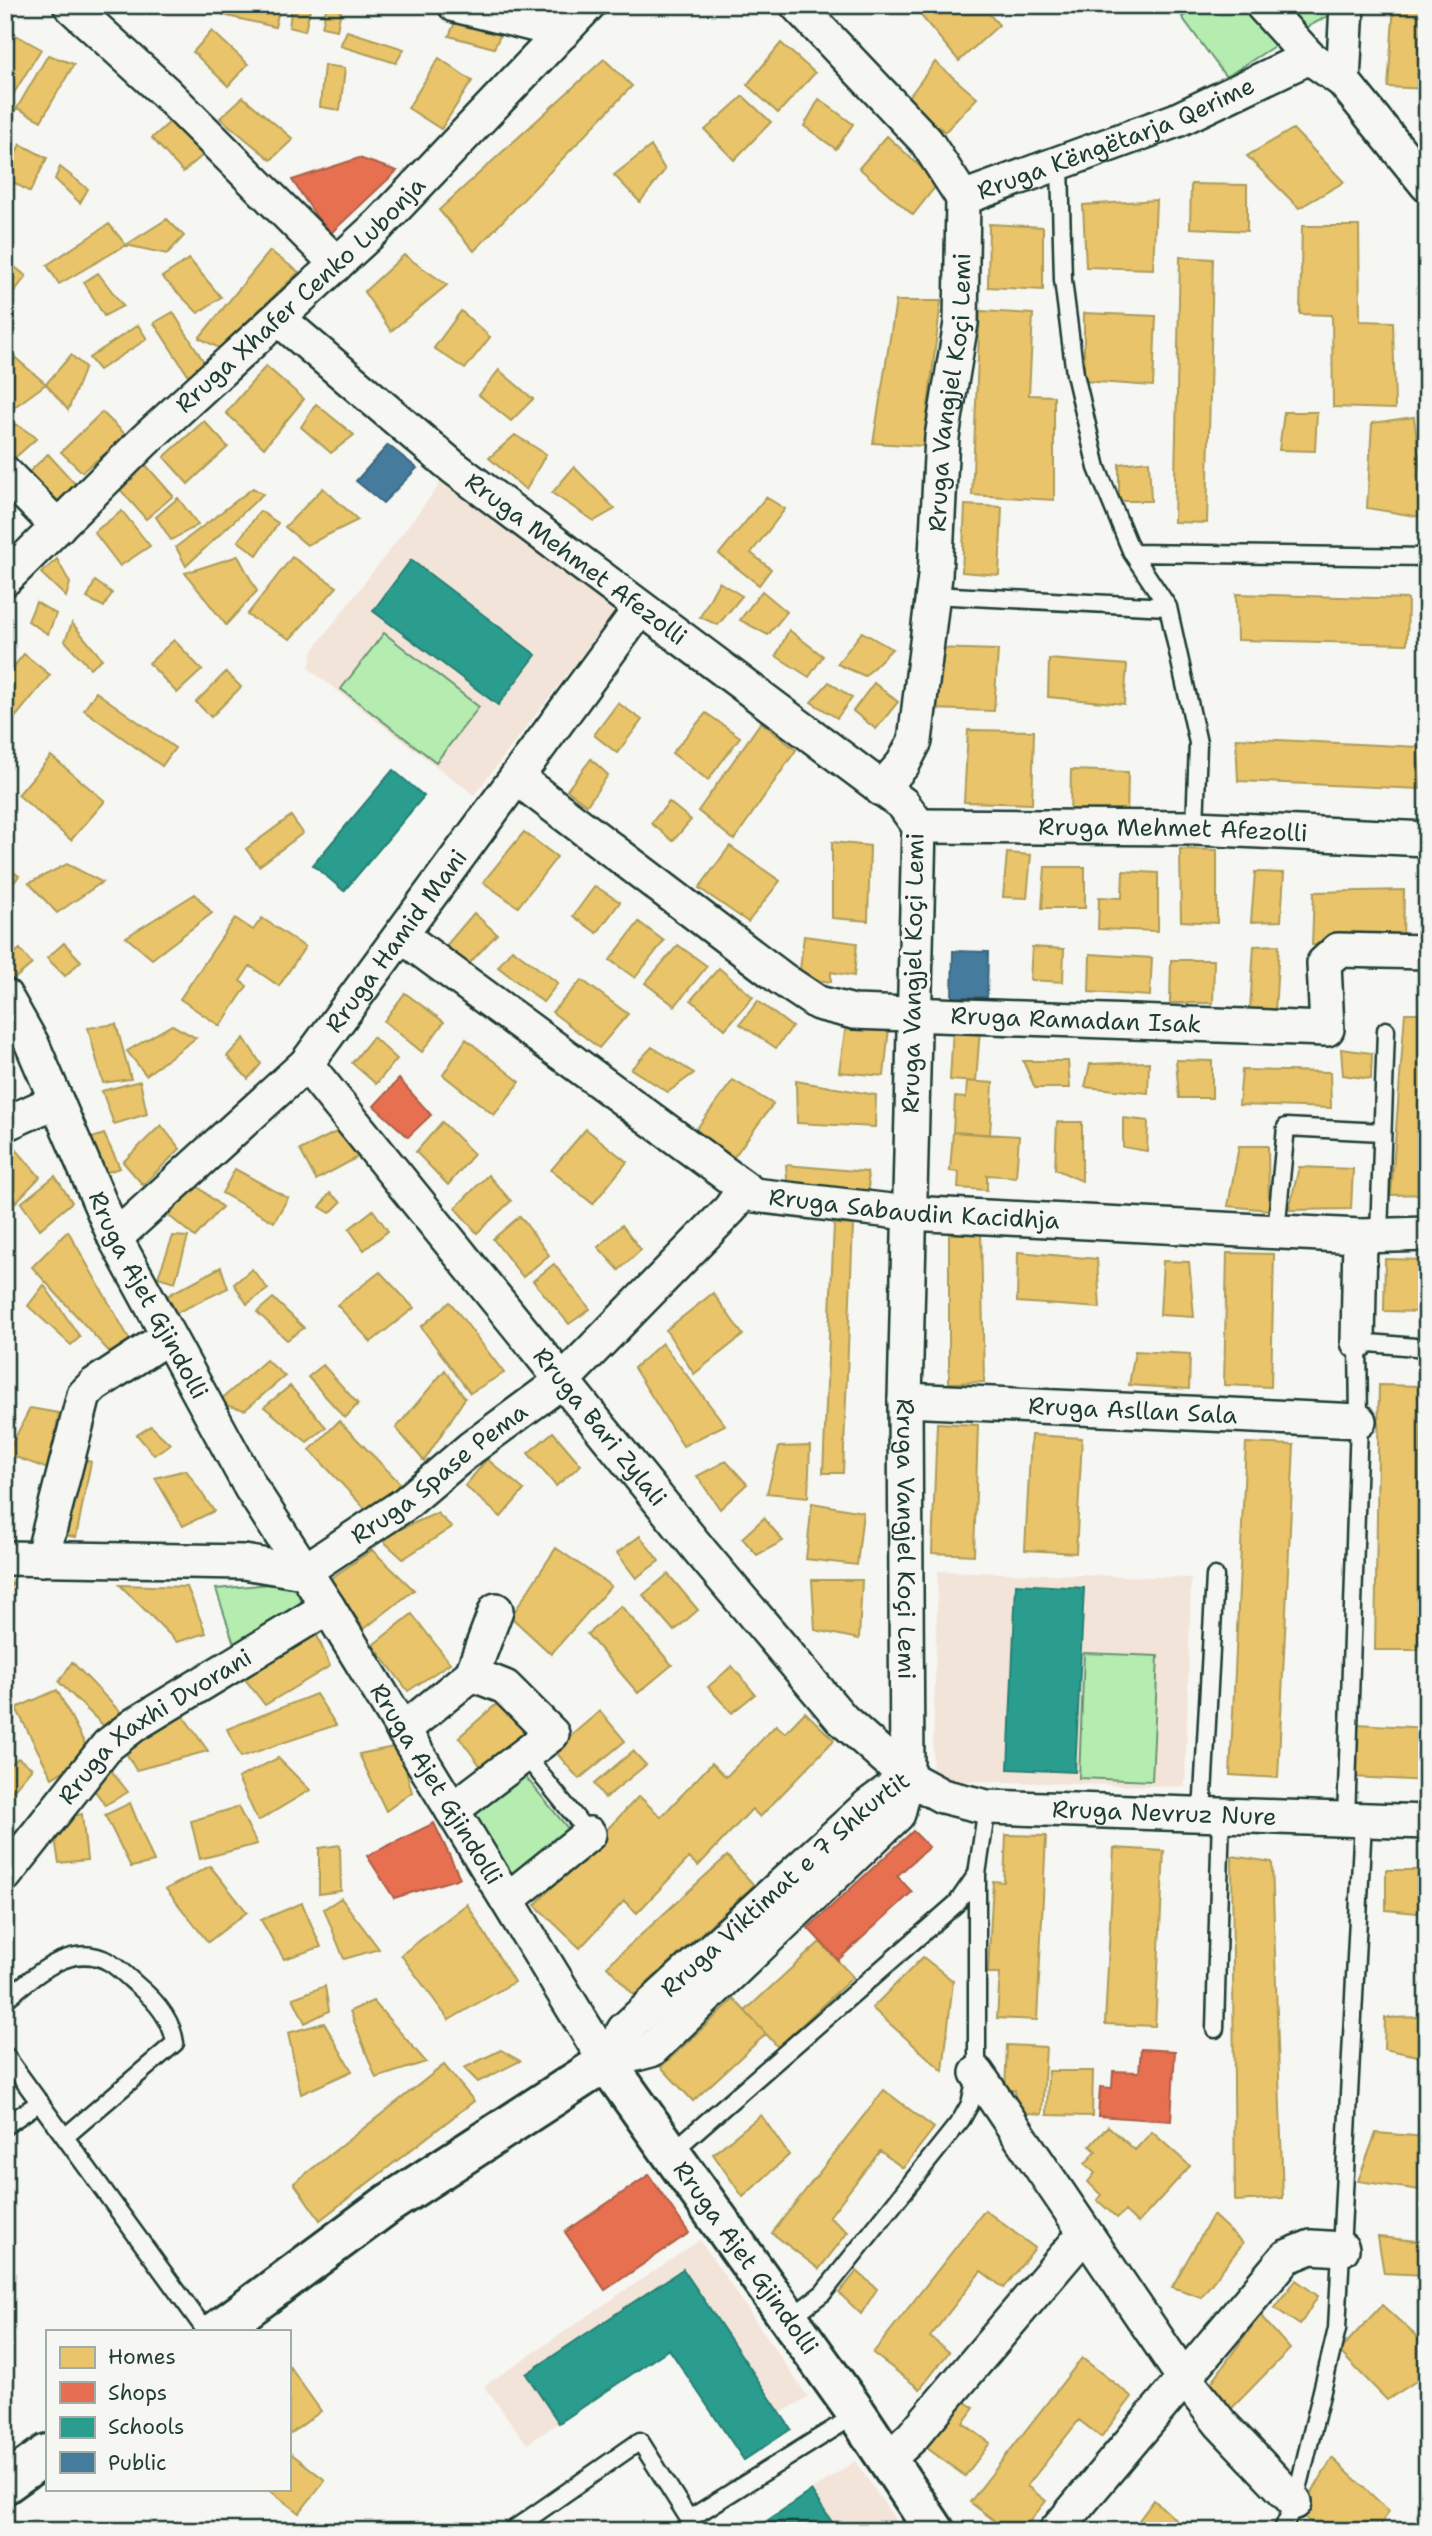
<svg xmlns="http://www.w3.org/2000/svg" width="1432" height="2536" font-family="'Shantell Sans',sans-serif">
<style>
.built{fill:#f3e4d9}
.green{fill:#b5edb0;stroke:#6a9572;stroke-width:2}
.homes{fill:#e9c46a;stroke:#ac9c5a;stroke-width:2}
.shops{fill:#e76f51;stroke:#ab6048;stroke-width:2}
.schools{fill:#2a9d8f;stroke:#278074;stroke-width:2}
.public{fill:#457b9d;stroke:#3a687e;stroke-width:2}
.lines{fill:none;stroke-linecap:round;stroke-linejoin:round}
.service-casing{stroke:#1f3d34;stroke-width:21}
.minor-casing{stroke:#1f3d34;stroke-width:38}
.tertiary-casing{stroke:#1f3d34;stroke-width:44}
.service{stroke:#f6f6f2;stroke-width:16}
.minor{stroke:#f6f6f2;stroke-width:33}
.tertiary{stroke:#f6f6f2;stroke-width:38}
.labels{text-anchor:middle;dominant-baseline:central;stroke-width:7;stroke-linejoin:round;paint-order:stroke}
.street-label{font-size:24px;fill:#1f3d34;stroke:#f6f6f2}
</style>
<rect width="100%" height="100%" fill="#f6f6f2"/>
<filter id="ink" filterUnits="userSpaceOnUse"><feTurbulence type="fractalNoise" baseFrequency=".0143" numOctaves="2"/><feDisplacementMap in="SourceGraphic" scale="14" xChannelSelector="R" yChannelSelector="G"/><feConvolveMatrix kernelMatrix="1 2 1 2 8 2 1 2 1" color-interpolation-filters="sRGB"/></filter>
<g filter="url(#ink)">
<!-- built -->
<path class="built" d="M447,475L619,607L474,795L309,669L313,650Z
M938,1571L1191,1578L1185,1787L932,1780Z
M700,2240L808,2397L781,2413L791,2429L744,2460L669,2349L527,2444L484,2386Z
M855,2461L903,2531H752Z"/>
<!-- green -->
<path class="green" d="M1201,5H1248L1279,43L1226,77L1182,17Z
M1281,5H1333L1332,14L1298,32Z
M384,633L479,707L436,762L341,689Z
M293,1582L302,1603L234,1644L216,1589Z
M1084,1653L1158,1656L1152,1781L1079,1778Z
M519,1769L571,1832L508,1879L466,1811Z"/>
<!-- homes -->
<path class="homes" d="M145,5H164L150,12Z
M226,5H259L279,10L275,27L223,15Z
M292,5H311L305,31L289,27Z
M327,5H342L337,30L322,27Z
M912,5H981L999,25L959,61Z
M1394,5H1427V89L1388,87Z
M456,20L502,32L494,48L449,36Z
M212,31L248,64L228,86L193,52Z
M347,31L404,49L396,63L340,46Z
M16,35L41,49L9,101L5,98V57Z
M781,43L815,73L778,113L747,85Z
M48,55L74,64L41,121L17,108Z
M439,58L472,81L441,129L408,108Z
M604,59L632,86L474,251L439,210Z
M935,62L977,98L945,132L906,101Z
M324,65L345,68L340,110L320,107Z
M743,96L771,122L734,160L705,130Z
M243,97L293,139L271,160L220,118Z
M819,99L853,124L836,149L804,126Z
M5,102L17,108L5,123Z
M171,121L203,155L183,172L152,138Z
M1293,129L1344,182L1299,208L1247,156Z
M887,136L938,183L913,215L859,168Z
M20,144L47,158L30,192L5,177Z
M651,146L665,170L640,202L614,175Z
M60,167L88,189L80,203L55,179Z
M1191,184L1247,185V231L1190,228Z
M5,185L13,190L5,202Z
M1156,200L1153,269L1086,267L1083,205Z
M167,219L184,236L167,254L126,245Z
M109,224L126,245L59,284L47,265Z
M989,224L1043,227V290L988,287Z
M1302,226H1359L1360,321L1393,322L1395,409L1333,407L1332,315L1300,314Z
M270,251L299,272L219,348L199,338Z
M404,255L447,285L391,331L364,292Z
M1180,257L1213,259L1207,523L1174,522Z
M5,259L26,276L5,305Z
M189,259L221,297L198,313L162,277Z
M98,273L123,306L104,316L84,282Z
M896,301H941L923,446L873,443Z
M461,311L490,337L465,369L434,348Z
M980,311L1033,314L1029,395L1054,396V500L972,495Z
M173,312L209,370L188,375L154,323Z
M1084,313L1156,316L1153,386L1084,381Z
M138,325L147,339L99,370L89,358Z
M5,349L46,384L9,411L5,407Z
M71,355L85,367L68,410L46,384Z
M266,366L304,399L264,448L226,413Z
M499,370L533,399L511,421L479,395Z
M316,404L354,435L331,453L301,427Z
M102,412L127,436L82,472L61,452Z
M1284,412H1317L1315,451L1279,450Z
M1414,417L1427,518L1367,508L1372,423Z
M204,421L228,447L188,484L164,457Z
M16,424L37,438L9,463L5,458V432Z
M515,435L546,454L526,490L489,458Z
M48,454L78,487L54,504L28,473Z
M1149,461L1151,501H1119V464Z
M145,464L173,496L146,519L118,487Z
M574,467L615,509L594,521L552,493Z
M253,488L263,494L186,566L176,547Z
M323,488L358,520L307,545L285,527Z
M766,497L785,509L751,553L771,569L759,585L719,554Z
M178,498L198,525L171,540L156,517Z
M965,505L1002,507L999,575L962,572Z
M122,511L150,546L120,566L94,532Z
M260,511L278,523L257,555L238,541Z
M238,556L257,591L226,625L185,573Z
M292,557L337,587L290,639L247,615Z
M57,559L70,583L66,597L41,573Z
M95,581L112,593L104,607L87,598Z
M719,582L742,596L718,625L700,617Z
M762,591L787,612L768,635L740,620Z
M1236,594L1408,599L1407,644L1237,640Z
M36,602L56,614L48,634L28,621Z
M72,623L102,659L90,668L65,641Z
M789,630L823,656L809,677L776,656Z
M862,632L892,649L865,676L837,664Z
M174,640L202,670L177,693L149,663Z
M932,648L998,650L994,711L930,709Z
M24,654L50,675L5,730V677Z
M1049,659L1127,665L1124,704L1048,697Z
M226,672L241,687L211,717L196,702Z
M829,682L852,698L837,718L811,702Z
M874,683L898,702L876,729L853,711Z
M96,692L175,748L162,766L84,710Z
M618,703L642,720L617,753L594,735Z
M706,713L740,737L708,780L672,753Z
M761,722L796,750L734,840L698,811Z
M968,730L1034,731L1032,804L964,802Z
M1236,738L1418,747L1420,789L1238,781Z
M51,756L105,801L71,840L18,795Z
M591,759L608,775L587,805L567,790Z
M1071,770L1128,772L1127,820L1070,817Z
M669,802L691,820L673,841L651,823Z
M291,816L303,833L259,866L246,849Z
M524,832L557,857L518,907L483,882Z
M832,842L870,846L868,921L832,918Z
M730,846L780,881L748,922L699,888Z
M1180,849L1217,850V923L1181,921Z
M1007,853L1031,855L1027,898L1003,897Z
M67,864L102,882L57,913L29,883Z
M5,866L19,876L5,894Z
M1045,867H1085V908H1042Z
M1123,871L1158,873V931L1098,929L1099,897L1122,898Z
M1255,872L1284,873L1281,921L1251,922Z
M595,886L620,902L597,933L573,916Z
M1404,890L1403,942L1312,945L1314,892Z
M195,894L212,913L152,959L126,937Z
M474,913L497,934L467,966L444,948Z
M235,918L253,930L262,918L305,947L279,986L250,966L240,981L247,986L220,1026L180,999Z
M639,922L664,941L635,978L610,960Z
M804,936L857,943L854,976L831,972V982L799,978Z
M64,943L81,961L65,976L47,958Z
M678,945L707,966L675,1006L645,983Z
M1279,945L1275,1012L1250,1010L1254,946Z
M1032,947L1064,949L1063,982L1030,980Z
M20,949L32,964L8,984L5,980V961Z
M512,949L558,983L543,1002L498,967Z
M1090,954L1152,958L1150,996L1089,992Z
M1171,960H1214L1213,1003H1170Z
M719,968L753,997L725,1029L691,1000Z
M582,980L628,1014L599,1048L552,1012Z
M405,993L444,1022L422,1052L384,1021Z
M758,1001L792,1027L776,1048L740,1024Z
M1405,1013H1427V1194L1391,1195Z
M116,1024L131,1079L103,1083L88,1028Z
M846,1024L889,1028L884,1076L839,1072Z
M172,1025L196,1038L146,1075L127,1051Z
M953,1027L980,1028L976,1082L950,1080Z
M373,1037L397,1059L376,1084L352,1063Z
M244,1038L261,1064L248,1079L227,1056Z
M466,1039L520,1082L494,1115L443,1075Z
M652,1047L694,1073L668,1092L631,1069Z
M1341,1049L1372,1053L1371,1079L1343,1075Z
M1176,1060L1212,1061V1098H1179Z
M1023,1061H1068L1070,1088H1035Z
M1149,1062L1148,1093L1085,1087L1090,1064Z
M1242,1070L1330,1072L1331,1108L1239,1105Z
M733,1080L773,1104L734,1157L695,1131Z
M140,1081L147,1114L114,1124L102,1091Z
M796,1081L876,1095L875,1127L797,1123Z
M967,1081L993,1083L990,1135L953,1132L955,1097L966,1098Z
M1123,1118L1148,1121L1147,1151L1123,1147Z
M442,1122L474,1154L448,1185L416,1152Z
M1057,1122H1082V1181L1055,1169Z
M161,1125L180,1149L143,1185L123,1162Z
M342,1129L358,1157L316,1180L300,1150Z
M586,1129L627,1162L593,1204L551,1170Z
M953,1132L1019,1136L1016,1177L987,1175V1190L958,1188L959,1172L950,1171Z
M104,1134L120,1168L101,1174L86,1140Z
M9,1141L40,1177L16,1202L5,1195V1143Z
M1239,1146H1268L1269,1210L1228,1206Z
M786,1165L867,1172L870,1196L788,1189Z
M1299,1167L1353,1169L1351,1209L1289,1210Z
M235,1169L288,1198L274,1222L222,1193Z
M488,1175L511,1201L477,1233L455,1208Z
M55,1176L72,1202L40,1229L21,1203Z
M196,1185L222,1207L195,1237L168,1215Z
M330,1193L341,1202L330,1213L320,1207Z
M373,1210L388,1231L364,1250L349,1229Z
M520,1216L549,1255L523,1277L493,1239Z
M834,1224L853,1225L843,1473H823Z
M622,1225L641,1250L619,1270L598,1247Z
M949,1230L981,1232L984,1382L949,1383Z
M68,1231L134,1347L114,1357L32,1267Z
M173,1236L188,1237L175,1282L158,1277Z
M1018,1252L1097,1259L1100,1308L1017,1302Z
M1227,1253L1274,1254L1271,1387L1224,1385Z
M1385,1259L1427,1260V1312L1384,1311Z
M1163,1261L1189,1262L1194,1317L1160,1315Z
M554,1264L590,1309L569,1324L533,1281Z
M221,1267L228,1288L174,1314L165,1297Z
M252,1269L268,1289L247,1304L234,1284Z
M380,1272L414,1308L371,1342L337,1305Z
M44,1285L80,1337L71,1345L28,1306Z
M713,1293L743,1335L694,1374L666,1330Z
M273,1298L304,1328L287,1340L257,1312Z
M450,1302L504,1373L470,1393L421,1327Z
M662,1343L725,1425L683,1446L634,1368Z
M1135,1351L1190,1354L1189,1389L1129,1385Z
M266,1360L285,1376L245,1410L217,1403Z
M323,1365L358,1404L345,1418L308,1377Z
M445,1370L465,1398L424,1461L396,1428Z
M1379,1385L1422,1386L1418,1650H1375Z
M290,1386L326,1427L307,1442L264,1407Z
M30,1408L59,1413L48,1469L7,1454Z
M339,1421L405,1488L369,1513L310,1450Z
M937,1423L978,1425L974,1555L932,1553Z
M151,1426L170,1444L154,1455L137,1435Z
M553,1432L581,1465L556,1486L528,1453Z
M1031,1435L1082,1438L1076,1553L1025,1550Z
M1246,1443L1294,1445L1278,1778L1230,1775Z
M810,1446L808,1497L767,1493L779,1447Z
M73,1456L91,1462L76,1537L56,1534Z
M487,1459L524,1490L501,1517L465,1486Z
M726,1461L747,1484L720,1509L697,1476Z
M186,1470L214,1511L183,1526L155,1478Z
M812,1503L863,1512L857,1565L806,1559Z
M437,1513L452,1527L403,1559L380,1538Z
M764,1518L783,1541L757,1555L742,1538Z
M640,1536L659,1561L636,1578L617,1553Z
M556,1548L611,1586L551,1654L511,1617Z
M372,1550L414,1590L364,1629L330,1579Z
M668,1574L698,1610L674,1631L643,1595Z
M812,1580H862L859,1639L815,1630Z
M5,1581L13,1583L5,1597Z
M120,1585L187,1587L206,1633L177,1642Z
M621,1606L672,1665L638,1693L587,1634Z
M412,1614L450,1663L408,1691L373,1645Z
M316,1633L330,1666L265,1705L241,1674Z
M72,1662L130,1722L108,1730L59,1682Z
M732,1666L755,1694L732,1713L708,1687Z
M57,1690L90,1754L52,1778L16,1708Z
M316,1694L336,1725L241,1757L227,1729Z
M499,1702L527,1735L485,1772L459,1737Z
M600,1711L625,1741L579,1779L554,1750Z
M805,1712L834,1740L760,1817L752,1809L698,1866L689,1858L637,1913L624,1901L580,1948L535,1905L639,1796L661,1817L712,1763L726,1777L776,1725L785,1733Z
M181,1713L208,1751L136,1770L119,1741Z
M1357,1724L1427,1728V1781L1353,1777Z
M399,1746L412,1792L386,1811L359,1754Z
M633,1751L646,1765L605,1798L594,1784Z
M18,1758L32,1768L5,1800V1770Z
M278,1758L310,1790L258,1821L238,1778Z
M105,1763L128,1792L105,1805L87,1780Z
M130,1803L154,1862L131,1867L105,1815Z
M238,1807L257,1844L200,1859L191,1821Z
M82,1814L87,1860L59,1863L52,1821Z
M1006,1835L1046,1836L1037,2020L997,2018L1000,1973H988L993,1881L1004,1882Z
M340,1845L341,1891L319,1894V1848Z
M1114,1848L1164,1851L1155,2026L1105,2024Z
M727,1856L754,1885L634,1995L607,1966Z
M1232,1856L1272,1862L1283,2198L1235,2201Z
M210,1866L247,1912L208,1942L166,1889Z
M1386,1870H1427V1914L1386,1910Z
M341,1898L379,1949L344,1959L324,1909Z
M302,1903L321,1947L284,1959L261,1920Z
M467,1904L514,1982L449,2020L401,1955Z
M820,1942L853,1977L778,2047L745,2011Z
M923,1957L953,1981L943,2071L872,2008Z
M325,1986L329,2011L305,2023L293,1998Z
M734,1999L766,2034L693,2101L661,2067Z
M373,2001L426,2062L376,2078L350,2011Z
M1427,2017V2058L1384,2049L1385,2018Z
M324,2023L352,2071L301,2094L288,2033Z
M1007,2045L1046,2047L1042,2114L1014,2112L1015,2090H1005Z
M501,2050L520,2061L478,2082L464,2068Z
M444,2065L474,2101L320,2220L294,2183Z
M1048,2071H1093L1092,2116L1047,2115Z
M884,2090L934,2128L903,2168L880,2151L829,2217L848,2232L819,2269L772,2233Z
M761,2115L789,2155L743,2197L713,2154Z
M1108,2126L1135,2150L1152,2132L1190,2166L1138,2223L1125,2211L1117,2218L1097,2200L1101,2195L1088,2182L1095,2173L1085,2164L1096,2151L1090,2146Z
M1376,2133L1427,2137V2191L1358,2181Z
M985,2210L1035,2248L1004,2288L981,2271L930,2337L949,2352L920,2389L873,2353Z
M1213,2215L1243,2243L1201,2297L1172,2287Z
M1378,2237L1427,2242V2275L1384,2273Z
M857,2271L877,2289L861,2314L839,2293Z
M1296,2280L1318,2296L1300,2325L1275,2308Z
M1382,2305L1427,2346V2374L1387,2400L1339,2351Z
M1260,2315L1290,2349L1231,2409L1209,2386Z
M1082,2358L1132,2397L1101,2437L1079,2420L1027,2486L1046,2501L1022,2531H1008L970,2502Z
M289,2366L321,2411L289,2435Z
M959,2398L974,2408L963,2423L990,2443L965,2476L923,2445Z
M289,2452L325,2480L299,2513L268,2489H289Z
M1332,2458L1389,2511L1377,2531H1323L1300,2514Z
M1154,2500L1188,2531H1131Z"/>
<!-- shops -->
<path class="shops" d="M359,158L397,171L329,235L292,180Z
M399,1079L431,1115L408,1137L374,1106Z
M434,1823L460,1878L394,1898L367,1856Z
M913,1831L929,1847L897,1876L912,1892L838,1960L808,1928Z
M1141,2049L1175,2051L1171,2121L1098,2116L1100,2087L1112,2088L1113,2071L1139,2072Z
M649,2175L689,2233L605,2290L565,2232Z
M10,2518L20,2531H5V2522Z"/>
<!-- schools -->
<path class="schools" d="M411,560L536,655L498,705L373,611Z
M393,770L424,796L344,891L313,865Z
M1016,1584L1084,1588L1075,1772L1008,1769Z
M683,2269L791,2429L744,2460L669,2349L559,2423L526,2374Z
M811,2491L838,2531H752Z"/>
<!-- public -->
<path class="public" d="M388,445L417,468L383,503L356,481Z
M953,951L988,952L987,997H952Z"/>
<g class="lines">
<!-- service casing -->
<g class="service-casing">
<path id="service" d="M1060,165L1063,280L1075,374L1097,468L1132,553L1168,607L1198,743L1195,828
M1132,553L1427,557
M932,595L1168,607
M1276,1232L1286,1127L1382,1132
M1379,1235L1386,1030
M525,1755L589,1834
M1202,1814L1215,1576
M1346,1821L1359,1421L1358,1342L1427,1348
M5,2000C33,1977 71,1940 109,1962C119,1968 129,1978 138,1986C156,2001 172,2020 175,2043L66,2136
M1215,2029L1221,1814
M5,2055L206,2331
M5,2126L40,2102
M671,2153L957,1903L977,1874L987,1807
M789,2319L823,2293L961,2120L970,2104L977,2073V1874
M511,2531L640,2441L689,2519L857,2414
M1282,2531L1295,2502L1337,2329L1363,1821"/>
</g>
<!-- minor casing -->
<g class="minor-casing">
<g id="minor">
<path d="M70,5L165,92L326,253L335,266"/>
<path d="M455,5L563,32"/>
<path d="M797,5L926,141L963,198"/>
<path d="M1262,5L1309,57L1343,81L1427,185"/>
<path d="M1343,81L1347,5"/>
<path id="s1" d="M963,198L1177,120L1309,57"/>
<path id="s2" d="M279,319L453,467L903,804L919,826L905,1400L907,1777L898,1814L651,2050L606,2062"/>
<path d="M5,473L58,527"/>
<path id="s3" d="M5,579L144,441L379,225L588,5"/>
<path id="s4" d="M517,778L782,979L818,1003L854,1012L1327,1029L1324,963L1338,950L1427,952"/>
<path id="s5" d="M881,789L903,764L915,741L935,576L942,437L961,323L963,198"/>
<path id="s6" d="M919,826L1195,828L1427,839"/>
<path id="s7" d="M402,936L754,1195L908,1213L1360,1236L1427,1234"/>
<path id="s8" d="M5,996L32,1044L115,1238L251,1488L328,1607L606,2062"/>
<path id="s9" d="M306,1064L701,1552L842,1719L907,1777L942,1796L987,1807L1427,1822"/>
<path d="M5,1124L56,1101"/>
<path id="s10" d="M115,1238L306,1064L640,609"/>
<path d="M1358,1342L1360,1236"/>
<path id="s11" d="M905,1400L1359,1421"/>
<path id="s12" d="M5,1558L244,1562L303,1572L405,1504L471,1448L562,1381L730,1209L744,1189"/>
<path d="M42,1559L84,1395L94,1385L167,1337"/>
<path d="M403,1730L472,1674L496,1610"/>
<path d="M452,1810L552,1734L505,1687L472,1674"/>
<path id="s13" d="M5,1875L108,1745L134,1725L328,1607"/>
<path d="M507,1900L589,1834"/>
<path id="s14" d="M606,2062L624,2030L869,1805L907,1777"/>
<path d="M977,2073L1179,2371L1221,2424L1295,2502"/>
<path d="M886,2461L912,2437L1085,2233"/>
<path d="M1056,2531L1286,2257L1311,2247L1342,2249"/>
</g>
</g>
<!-- tertiary casing -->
<g class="tertiary-casing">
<g id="tertiary">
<path id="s15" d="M217,2331L388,2204L606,2062L857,2414L935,2531"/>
<path d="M5,2484L47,2454"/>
</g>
</g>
<!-- service -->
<use href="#service" class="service"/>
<!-- minor -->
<use href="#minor" class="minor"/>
<!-- tertiary -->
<use href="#tertiary" class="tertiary"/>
</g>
</g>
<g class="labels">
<!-- street labels -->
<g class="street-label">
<text stroke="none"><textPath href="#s1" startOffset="164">Rruga Këngëtarja Qerime</textPath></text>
<text stroke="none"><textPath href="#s3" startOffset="410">Rruga Xhafer Cenko Lubonja</textPath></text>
<text stroke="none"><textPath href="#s5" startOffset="410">Rruga Vangjel Koçi Lemi</textPath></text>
<text stroke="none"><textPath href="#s2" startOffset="382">Rruga Mehmet Afezolli</textPath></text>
<text stroke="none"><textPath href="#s6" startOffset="254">Rruga Mehmet Afezolli</textPath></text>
<text stroke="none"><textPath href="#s10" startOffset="411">Rruga Hamid Mani</textPath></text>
<text transform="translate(913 973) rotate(-89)">Rruga Vangjel Koçi Lemi</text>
<text stroke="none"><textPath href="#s4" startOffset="635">Rruga Ramadan Isak</textPath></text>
<text stroke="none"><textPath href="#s7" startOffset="598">Rruga Sabaudin Kacidhja</textPath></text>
<text stroke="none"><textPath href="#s8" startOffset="332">Rruga Ajet Gjindolli</textPath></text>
<text stroke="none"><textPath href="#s11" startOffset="228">Rruga Asllan Sala</textPath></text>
<text stroke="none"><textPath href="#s9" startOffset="467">Rruga Bari Zylali</textPath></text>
<text stroke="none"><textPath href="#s12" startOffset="467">Rruga Spase Pema</textPath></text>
<text stroke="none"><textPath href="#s2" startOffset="1531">Rruga Vangjel Koçi Lemi</textPath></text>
<text stroke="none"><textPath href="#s13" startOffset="214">Rruga Xaxhi Dvorani</textPath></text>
<text stroke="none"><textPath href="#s8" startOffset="900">Rruga Ajet Gjindolli</textPath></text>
<text stroke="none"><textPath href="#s9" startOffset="1197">Rruga Nevruz Nure</textPath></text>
<text stroke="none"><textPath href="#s14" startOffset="254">Rruga Viktimat e 7 Shkurtit</textPath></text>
<text stroke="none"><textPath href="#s15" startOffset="714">Rruga Ajet Gjindolli</textPath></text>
</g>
</g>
<!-- margin -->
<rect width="1432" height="2536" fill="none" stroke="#f6f6f2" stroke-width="28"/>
<rect x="14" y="14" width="1404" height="2508" fill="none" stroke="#1f3d34" stroke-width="2.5" filter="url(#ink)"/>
<!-- legend -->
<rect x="46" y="2330" width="245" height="161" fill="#f6f6f2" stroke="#a0aca6" stroke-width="2"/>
<rect x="60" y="2347" width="35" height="21" fill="#e9c46a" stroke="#a0aca6" stroke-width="2"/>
<text x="108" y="2364" font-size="21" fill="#1f3d34">Homes</text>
<rect x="60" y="2382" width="35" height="21" fill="#e76f51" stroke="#a0aca6" stroke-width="2"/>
<text x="108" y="2400" font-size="21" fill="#1f3d34">Shops</text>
<rect x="60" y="2417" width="35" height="21" fill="#2a9d8f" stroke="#a0aca6" stroke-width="2"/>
<text x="108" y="2434" font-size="21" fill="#1f3d34">Schools</text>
<rect x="60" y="2452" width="35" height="21" fill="#457b9d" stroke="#a0aca6" stroke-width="2"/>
<text x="108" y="2470" font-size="21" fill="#1f3d34">Public</text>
</svg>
